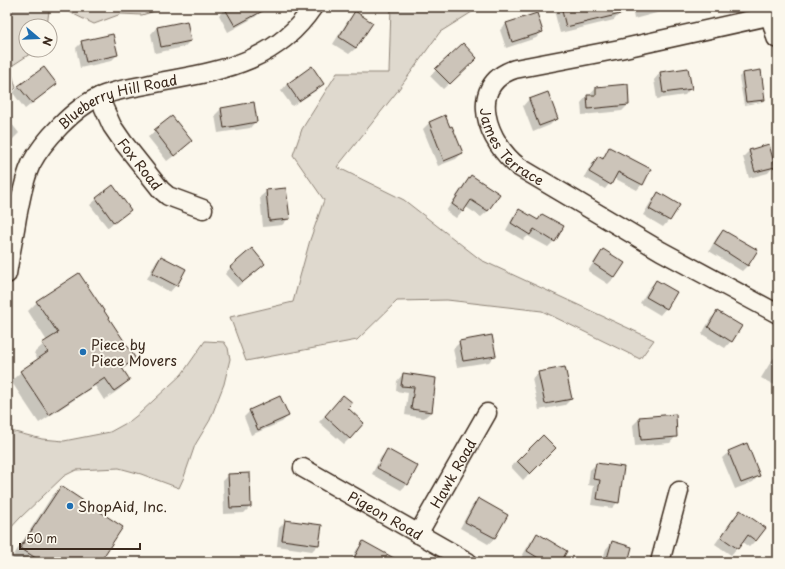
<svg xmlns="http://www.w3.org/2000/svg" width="785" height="569" font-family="'Playpen Sans',sans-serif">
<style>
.green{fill:#dfd9ce;stroke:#8d8276}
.shadow{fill:#0003}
.building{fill:#ccc4b9;stroke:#3b2a1e}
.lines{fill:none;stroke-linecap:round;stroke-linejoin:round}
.street-casing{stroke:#3b2a1e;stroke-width:21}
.secondary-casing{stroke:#3b2a1e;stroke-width:25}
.street{stroke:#fbf7ec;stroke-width:18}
.secondary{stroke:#fbf7ec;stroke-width:22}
.poi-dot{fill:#1f6fb2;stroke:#fbf7ec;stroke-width:1.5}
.labels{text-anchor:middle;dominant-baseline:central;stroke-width:4;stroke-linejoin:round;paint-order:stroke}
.street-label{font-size:14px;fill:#3b2a1e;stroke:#fbf7ec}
.poi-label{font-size:14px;fill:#3b2a1e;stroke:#fbf7ec;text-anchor:start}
</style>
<rect width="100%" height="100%" fill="#fbf7ec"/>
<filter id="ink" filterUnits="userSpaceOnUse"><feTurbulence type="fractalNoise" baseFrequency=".025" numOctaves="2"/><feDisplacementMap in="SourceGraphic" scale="8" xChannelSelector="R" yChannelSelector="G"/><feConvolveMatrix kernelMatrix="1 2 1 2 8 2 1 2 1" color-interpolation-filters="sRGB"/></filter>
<g filter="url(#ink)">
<!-- green -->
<path class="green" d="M7,7H174H168L142,15L121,14L94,24L63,9L49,11L47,26H26V50H36L10,67L16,88L7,96Z
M391,7H480L440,32L396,93L337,167L404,200L481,260L654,340L640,359L542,311L447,300L397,301L357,340L246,361L230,317L293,302L310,240L324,200L293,155L302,129L337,73H389Z
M205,341L224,342L228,348L230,359L224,384L210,420L195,445L184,477L179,488L141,474L119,468L76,470L64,476L20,518L7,532V430L42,439L64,441L110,432L130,421L140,413L182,374Z"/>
<!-- shadow -->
<path class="shadow" d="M228,7H259L261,11L255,17L228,32L219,15Z
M561,7H619L620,13L614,20L560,33L555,14Z
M632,7H679L634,19Z
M356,13L372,23L356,48L349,54L333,44L349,19Z
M186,22L190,41L184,47L155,53L151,34L157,27Z
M507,23L542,32L536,38L506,48L500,30Z
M82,42L117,55L111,61L80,68L76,48Z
M463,44L476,58L443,89L430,76Z
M660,73L691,88L685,95L657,99L654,80Z
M742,74L764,99L762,102L744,105L739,77Z
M323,83L317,90L292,106L281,91L287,84Z
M56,84L25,109L13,93L19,86Z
M627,85L628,105L622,111L582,115L581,103L587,96H590V95L596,88Z
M529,99L556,119L550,125L533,132L523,106Z
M221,109L256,121L250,128L218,133L215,115Z
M171,117L184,148L167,161L148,137Z
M445,117L462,153L456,159L438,166L423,129L429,123Z
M11,123L19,133L7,145V126Z
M610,148L642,184L637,190L614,178L605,189L584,177L593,162L598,157L601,159Z
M750,150L774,166L768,173L749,178L743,157Z
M471,176L488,211L481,217L466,207L456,218L446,211L465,183Z
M267,191L289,218L282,225L263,227L260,197Z
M658,193L669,220L663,227L643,215L652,200Z
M97,199L130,210L108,228L90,205Z
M519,211L537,221L543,215L554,241L548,247L528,236L523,240L506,230L513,217Z
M723,231L748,265L742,271L709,251L717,237Z
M604,250L615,277L608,284L588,271L597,257Z
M161,257L176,285L170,292L147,279L155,263Z
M231,267L257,270L237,287L225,274Z
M656,281L666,308L660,315L640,303L650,287Z
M37,302L135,358L122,370L129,380L120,389L104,400L95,386L39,423L11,381L21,372L38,360L34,353L47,341L28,311Z
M718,312L740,326L731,341L725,348L702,334L711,318Z
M460,342L495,355L489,362L457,367L453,349Z
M778,354V387L761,378L772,360Z
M539,373L571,399L565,405L539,410L532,379Z
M403,374L435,378L431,412L424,418L405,415L408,393L396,391L397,381Z
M337,402L346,408L350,438L344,444L319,422Z
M250,411L288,416L282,422L251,435L244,417Z
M640,418L676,436L670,443L635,446L633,425Z
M543,436L554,448L523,480L511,467Z
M388,450L407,484L401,490L372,474L381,457Z
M729,452L759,475L753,482L735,489L722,458Z
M596,464L618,502L612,508L591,505L594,486L588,485L590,470Z
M229,475L250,507L244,513L224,514L223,481Z
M61,487L99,562H18L12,558L52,496Z
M478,500L495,538L488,544L460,528L472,506Z
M740,511L756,540L749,547L742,542L731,555L715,544L734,517Z
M285,522L318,545L312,551L277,546L279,528Z
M537,535L559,562H528L521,558L531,541Z
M612,542L627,562H602L606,549Z
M363,543L390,562H350L357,549Z"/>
<!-- building -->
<path class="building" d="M224,7H270L235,26Z
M561,7H629V12L566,27Z
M355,11L373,23L356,48L339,37Z
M537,13L543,32L512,42L506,23Z
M187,21L191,41L161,47L157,27Z
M113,34L118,55L86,62L81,41Z
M463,43L477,58L450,84L435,69Z
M312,66L324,84L299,101L287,84Z
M44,67L57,84L32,103L18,86Z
M688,68L692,89L663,93L660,72Z
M761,70L765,100L746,102L742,73Z
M628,84L629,105L588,109L587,95H596V87Z
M548,92L558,119L539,126L529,99Z
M254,102L257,122L224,128L221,108Z
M445,115L450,127L452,126L463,153L444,161L429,122Z
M172,116L192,141L174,156L154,130Z
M769,144L775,167L755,172L749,150Z
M609,147L651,169L643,185L618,172L611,185L589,172L598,156L603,159Z
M471,175L500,194L488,211L471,200L463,212L452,204Z
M113,185L131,210L114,223L96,198Z
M286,188L290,219L269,221L266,190Z
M658,192L680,205L670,221L649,209Z
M519,209L538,220L542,214L564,226L555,242L534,229L530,235L511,223Z
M723,230L758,250L748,266L714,244Z
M252,248L265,264L243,282L230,267Z
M603,249L625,263L615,278L594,264Z
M161,256L186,269L177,286L152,273Z
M79,273L136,359L122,368L130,380L114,391L105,378L49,415L20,371L48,352L42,343L58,333L36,301Z
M656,280L677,292L667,309L646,297Z
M717,311L742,326L732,342L708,327Z
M492,335L496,356L463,361L459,341Z
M565,367L572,399L545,404L538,372Z
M403,373L436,378L432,412L411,409L414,387L401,386Z
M343,395L353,403L348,408L364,423L350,439L325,416Z
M280,396L289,416L258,430L249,410Z
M676,414L677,437L641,440L639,417Z
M543,435L556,448L530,474L517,461Z
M747,443L760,476L741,483L728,451Z
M387,449L418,466L408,485L377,468Z
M596,463L624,467L619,503L597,499L600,480L593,479Z
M250,473L251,507L230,508L228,474Z
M61,486L123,527L100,562H42L20,548Z
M478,498L508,515L495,538L465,522Z
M740,510L766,528L756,541L748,535L738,549L721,537Z
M285,520L322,525L319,545L282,540Z
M537,533L567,551L561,562H545L527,551Z
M363,541L401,562H352Z
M612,541L632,547L628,562H606Z"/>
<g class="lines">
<!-- street casing -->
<g class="street-casing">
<g id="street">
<path id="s1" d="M773,15L620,49L515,69C465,85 488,144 519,167L661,251L778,314"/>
<path id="s2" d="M99,97L112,126L123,142L161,190L168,196L203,209"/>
<path id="s3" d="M7,274C10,255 14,236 17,217C21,199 23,181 31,164C43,141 75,107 99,97C114,90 131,88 146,85C212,71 272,68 313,7"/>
<path id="s4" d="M303,468L468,562"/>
<path id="s5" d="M418,534L487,413"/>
<path d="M660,562L679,491"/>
</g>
</g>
<!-- secondary casing -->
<g class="secondary-casing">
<path id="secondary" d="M770,7L778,37"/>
</g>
<!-- street -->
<use href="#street" class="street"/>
<!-- secondary -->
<use href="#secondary" class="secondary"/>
</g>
</g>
<!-- markers -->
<g class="poi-dot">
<circle cx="83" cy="352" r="4"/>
<circle cx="70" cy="506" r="4"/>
</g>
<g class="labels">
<!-- street labels -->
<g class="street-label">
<text stroke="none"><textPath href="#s3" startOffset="225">Blueberry Hill Road</textPath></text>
<text stroke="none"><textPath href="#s1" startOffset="365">James Terrace</textPath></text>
<text stroke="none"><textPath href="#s2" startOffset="79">Fox Road</textPath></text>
<text stroke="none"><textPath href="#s5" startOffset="70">Hawk Road</textPath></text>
<text stroke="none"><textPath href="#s4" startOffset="95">Pigeon Road</textPath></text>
</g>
<!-- poi labels -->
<g class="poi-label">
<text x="91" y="344">Piece by<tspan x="91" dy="16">Piece Movers</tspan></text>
<text x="78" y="506">ShopAid, Inc.</text>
</g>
</g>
<!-- margin -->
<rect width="785" height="569" fill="none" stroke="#fbf7ec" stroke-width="24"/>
<rect x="12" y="12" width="761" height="545" fill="none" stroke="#3b2a1e" stroke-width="1.5" filter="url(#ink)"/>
<!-- north arrow -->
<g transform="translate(38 38) rotate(109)"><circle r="19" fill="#fbf7ec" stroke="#aea59a"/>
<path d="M0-3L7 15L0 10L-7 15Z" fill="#1f6fb2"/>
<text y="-6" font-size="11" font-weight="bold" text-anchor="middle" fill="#3b2a1e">N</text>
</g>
<!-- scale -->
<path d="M20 543v6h120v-6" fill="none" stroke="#3b2a1e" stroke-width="2"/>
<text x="26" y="543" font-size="12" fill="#3b2a1e" stroke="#fbf7ec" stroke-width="3" paint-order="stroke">50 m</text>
</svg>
